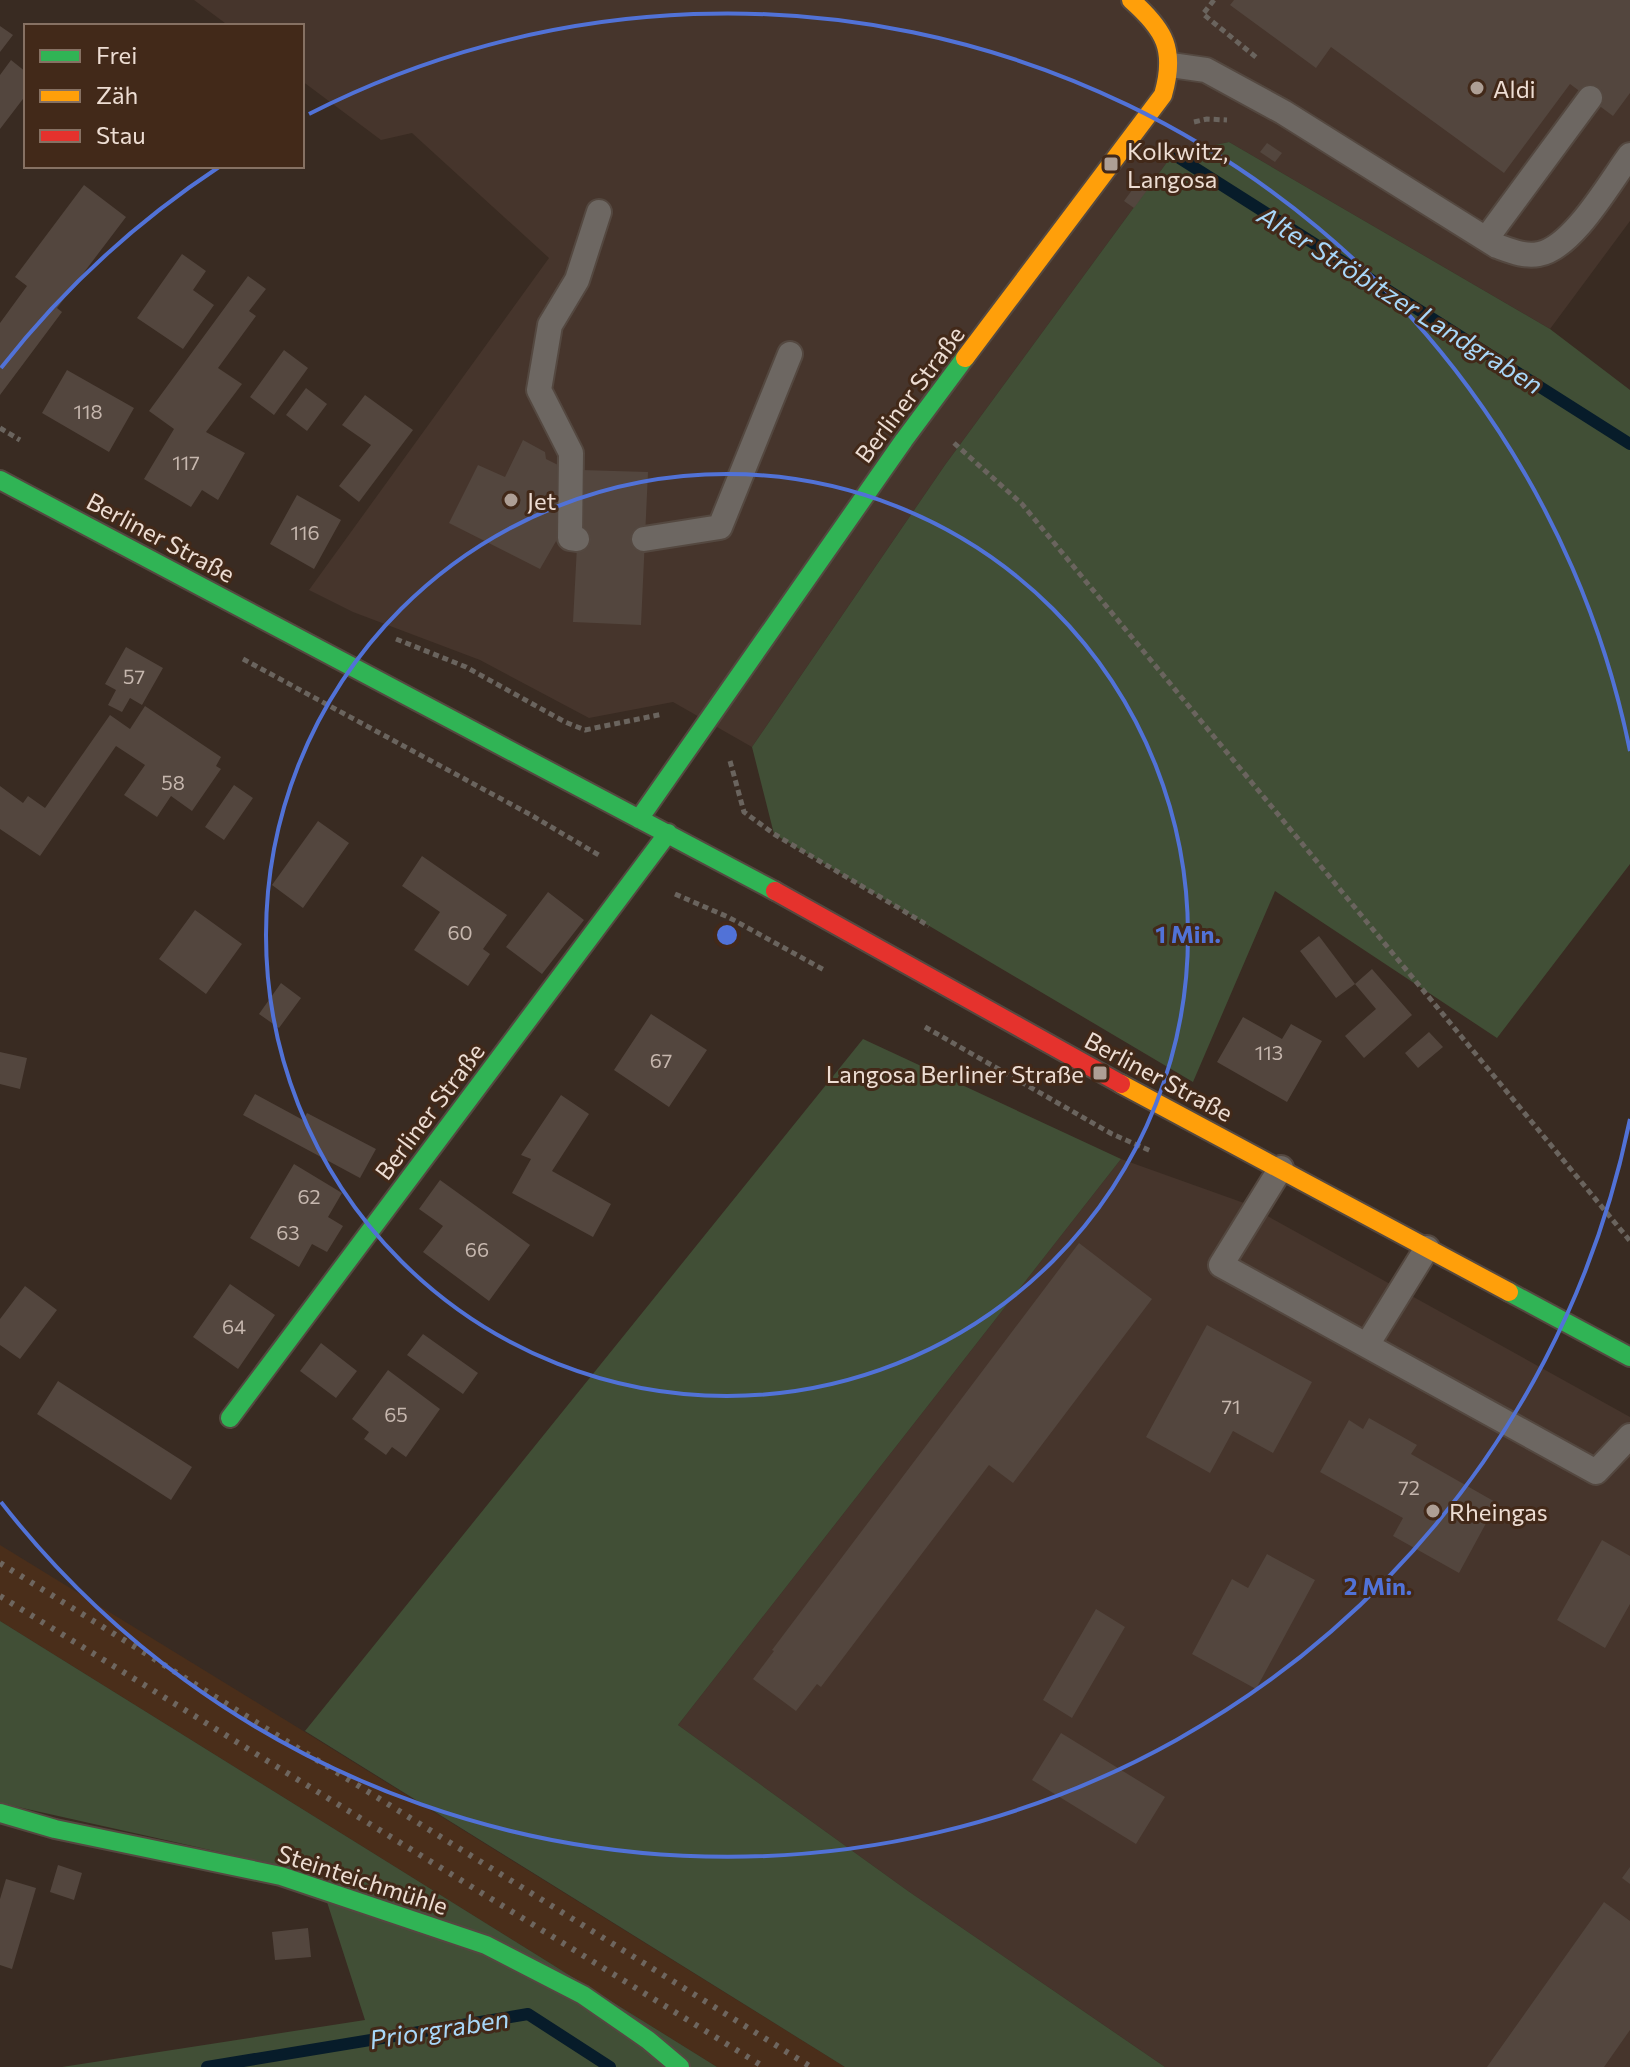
<svg xmlns="http://www.w3.org/2000/svg" width="1630" height="2067" font-family="Commissioner,sans-serif">
<style>
.commercial{fill:#46352c}
.built{fill:#4a2e1a}
.green{fill:#414f36}
.lines{fill:none;stroke-linecap:round;stroke-linejoin:round}
.stream{stroke:#071c2a;stroke-width:12}
.building{fill:#53463e}
.lane-casing{stroke:#544840;stroke-width:28}
.fast-casing{stroke:#544840;stroke-width:22}
.slow-casing{stroke:#544840;stroke-width:22}
.jam-casing{stroke:#544840;stroke-width:22}
.path{stroke:#6a645e;stroke-width:5;stroke-dasharray:6 4;stroke-linecap:butt}
.lane{stroke:#6d6762;stroke-width:24}
.fast{stroke:#30b455;stroke-width:18}
.slow{stroke:#ff9f0a;stroke-width:18}
.jam{stroke:#e5322d;stroke-width:18}
.rail{stroke:#6e665f;stroke-width:6;stroke-dasharray:4 8;stroke-linecap:butt}
.ring{fill:none;stroke:#5172d7;stroke-width:4}
.poi-dot{fill:#ae9f95;stroke:#422919;stroke-width:3}
.labels{text-anchor:middle;dominant-baseline:central;stroke-width:6;stroke-linejoin:round;paint-order:stroke}
.number-label{font-size:20px;fill:#c6b7ae}
.poi-label{font-size:24px;fill:#edddd3;stroke:#422919;text-anchor:start}
.street-label{font-size:24px;fill:#edddd3;stroke:#422919}
.water-label{font-size:26px;font-style:italic;fill:#a8d7f9;stroke:#422919}
.centre{fill:#5172d7;stroke:#422919;stroke-width:4}
.ring-label{font-size:24px;text-anchor:middle;font-weight:bold;fill:#5172d7;stroke:#422919;stroke-width:6;stroke-linejoin:round;paint-order:stroke}
</style>
<rect width="100%" height="100%" fill="#392b22"/>
<!-- commercial -->
<path class="commercial" d="M194,0H1630V221L1550,329L1229,142L1173,154L945,465L752,747L673,702L589,718L480,660L353,612L309,590L549,258L412,133L381,140L302,81V26H229Z
M1121,1159L1244,1203L1630,1417V2067H1165L908,1891L678,1725Z"/>
<!-- built -->
<path class="built" d="M0,1545L305,1732L845,2067H717L0,1621Z"/>
<!-- green -->
<path class="green" d="M1229,142L1550,329L1630,390V864L1497,1038L1275,891L1193,1082L774,834L752,747L945,465L1173,154Z
M863,1039L1121,1159L678,1725L908,1891L1165,2067H845L305,1731Z
M0,1621L717,2067H62L365,2020L318,1874L0,1803Z"/>
<g class="lines">
<!-- stream -->
<path class="stream" d="M1173,154L1630,444
M207,2067L528,2014L610,2067"/>
</g>
<!-- building -->
<path class="building" d="M1234,0H1630V93L1613,116L1570,84L1504,173L1331,47L1316,68L1230,5Z
M0,26L13,35L0,52Z
M11,60L26,72V95L0,129V75Z
M1267,143L1282,153L1275,162L1260,152Z
M1138,182L1148,189L1134,208L1124,201Z
M84,185L126,217L57,308L62,312L0,395V323L27,286L15,277Z
M182,254L206,271L193,290L214,305L183,349L137,318Z
M248,276L266,289L249,311L256,316L218,368L242,384L206,432L245,453L218,500L202,490L191,507L144,479L174,429L149,411Z
M284,350L308,368L274,415L250,397Z
M67,370L134,408L109,452L42,413Z
M306,388L327,404L307,431L286,415Z
M365,395L413,430L359,502L339,486L371,445L342,425Z
M523,440L545,452L546,459L562,467L559,536L540,569L449,523L478,465L505,477Z
M581,470L648,472L641,625L573,622Z
M297,495L341,520L314,569L270,544Z
M126,647L163,668L142,705L130,698L122,712L108,705L116,690L105,684Z
M145,706L221,757L216,766L221,769L192,811L171,796L157,817L124,795L145,765L116,746L40,856L0,829V786L23,803L28,796L45,808L110,715L130,729Z
M234,785L253,798L224,840L205,827Z
M318,821L349,843L303,908L272,885Z
M422,856L507,915L483,949L490,954L468,986L414,950L440,912L402,886Z
M548,892L584,920L542,974L506,947Z
M195,910L242,944L206,994L159,959Z
M1319,936L1355,984L1336,998L1300,951Z
M1372,969L1412,1015L1364,1058L1345,1036L1376,1009L1355,984Z
M281,983L301,998L279,1028L259,1014Z
M651,1014L707,1050L669,1107L614,1070Z
M1243,1017L1282,1039L1291,1024L1322,1041L1287,1102L1217,1062Z
M1429,1032L1443,1047L1418,1068L1405,1053Z
M0,1052L27,1058L20,1089L0,1084Z
M255,1094L303,1120L307,1113L376,1149L360,1178L243,1115Z
M561,1095L589,1114L552,1171L611,1204L593,1237L512,1193L531,1159L521,1155Z
M294,1164L342,1193L328,1217L343,1226L327,1252L312,1244L299,1267L250,1238Z
M440,1180L530,1245L489,1301L423,1252L443,1226L419,1209Z
M1079,1243L1152,1299L1013,1483L989,1465L821,1687L817,1684L796,1711L753,1679L774,1651L772,1650Z
M230,1284L275,1315L238,1369L193,1337Z
M25,1286L57,1310L20,1359L0,1345V1319Z
M1207,1325L1312,1382L1273,1453L1233,1431L1210,1473L1146,1437Z
M423,1334L478,1373L463,1394L407,1355Z
M321,1343L357,1371L336,1398L300,1371Z
M388,1370L440,1409L406,1457L392,1447L386,1455L364,1439L369,1432L352,1419Z
M58,1381L192,1467L171,1500L37,1414Z
M1369,1418L1417,1445L1411,1454L1497,1503L1459,1573L1393,1536L1403,1518L1320,1472L1349,1420L1363,1429Z
M1602,1540L1630,1556V1604L1605,1648L1557,1620Z
M1267,1554L1315,1580L1256,1689L1192,1654L1232,1579L1248,1588Z
M1096,1609L1125,1627L1072,1718L1043,1700Z
M1061,1733L1165,1797L1136,1844L1032,1780Z
M58,1865L82,1873L74,1900L50,1892Z
M1630,1867V1884L1622,1878Z
M6,1879L36,1888L12,1969L0,1965V1899Z
M1604,1902L1630,1921V2030L1604,2067H1487Z
M308,1928L311,1957L275,1960L272,1932Z"/>
<g class="lines">
<!-- lane casing -->
<g class="lane-casing">
<path id="lane" d="M1171,65L1206,70L1283,112L1497,246C1511,251 1525,257 1539,254C1573,248 1610,182 1630,155
M1486,239L1590,98
M577,539L570,538L571,453L539,390L550,325L577,280L599,212
M644,539L720,527L790,354
M1281,1168L1221,1265L1596,1472L1630,1436
M1367,1345L1427,1248"/>
</g>
<!-- fast casing -->
<g class="fast-casing">
<path id="fast" d="M0,480L775,891
M639,819L904,440L965,358
M1509,1292L1630,1357
M230,1418L668,833
M0,1813L55,1829L281,1876L486,1945L583,1995L648,2040L680,2067"/>
</g>
<!-- slow casing -->
<g class="slow-casing">
<path id="slow" d="M965,358L1163,95C1176,50 1165,30 1131,0
M1121,1084L1509,1292"/>
</g>
<!-- jam casing -->
<g class="jam-casing">
<path id="jam" d="M775,891L1121,1084"/>
</g>
<!-- path -->
<path class="path" d="M1214,0L1203,14L1257,58
M1194,122L1207,119L1227,120
M0,428L20,440
M954,443L1022,504L1630,1241
M396,639L466,667L565,722L585,730L663,714
M243,659L531,815L602,857
M730,761L744,812L774,834L929,926
M675,894L728,917L826,971
M925,1027L1112,1134L1151,1151"/>
<!-- lane -->
<use href="#lane" class="lane"/>
<!-- fast -->
<use href="#fast" class="fast"/>
<!-- slow -->
<use href="#slow" class="slow"/>
<!-- jam -->
<use href="#jam" class="jam"/>
<!-- rail -->
<path class="rail" d="M0,1563L811,2067
M0,1596L764,2067"/>
</g>
<!-- distance rings -->
<g class="ring">
<circle cx="727" cy="935" r="461"/>
<path d="M1630 1119A921 921 0 0 1 1 1502M1 368A921 921 0 0 1 219 167M309 114A921 921 0 0 1 1630 751"/>
</g>
<!-- markers -->
<g class="poi-dot">
<circle cx="1477" cy="88" r="8"/>
<rect x="1103" y="156" width="16" height="16" rx="4"/>
<circle cx="511" cy="500" r="8"/>
<rect x="1092" y="1065" width="16" height="16" rx="4"/>
<circle cx="1433" cy="1511" r="8"/>
</g>
<g class="labels">
<!-- number labels -->
<g class="number-label">
<text x="88" y="411">118</text>
<text x="186" y="462">117</text>
<text x="305" y="532">116</text>
<text x="134" y="676">57</text>
<text x="173" y="782">58</text>
<text x="460" y="932">60</text>
<text x="1269" y="1052">113</text>
<text x="661" y="1060">67</text>
<text x="309" y="1196">62</text>
<text x="288" y="1232">63</text>
<text x="477" y="1249">66</text>
<text x="234" y="1326">64</text>
<text x="1231" y="1406">71</text>
<text x="396" y="1414">65</text>
<text x="1409" y="1487">72</text>
</g>
<!-- poi labels -->
<g class="poi-label">
<text x="1493" y="88">Aldi</text>
<text x="1127" y="150">Kolkwitz,<tspan x="1127" dy="28">Langosa</tspan></text>
<text x="527" y="500">Jet</text>
<text x="1084" y="1073" text-anchor="end">Langosa Berliner Straße</text>
<text x="1449" y="1511">Rheingas</text>
</g>
<!-- street labels -->
<g class="street-label">
<text transform="translate(909 394) rotate(-53)">Berliner Straße</text>
<text transform="translate(161 537) rotate(28)">Berliner Straße</text>
<text transform="translate(1159 1076) rotate(28)">Berliner Straße</text>
<text transform="translate(429 1111) rotate(-53)">Berliner Straße</text>
<text transform="translate(363 1879) rotate(18)">Steinteichmühle</text>
</g>
<!-- water labels -->
<g class="water-label">
<text transform="translate(1401 299) rotate(32)">Alter Ströbitzer Landgraben</text>
<text transform="translate(439 2028) rotate(-9)">Priorgraben</text>
</g>
</g>
<circle cx="727" cy="935" r="12" class="centre"/>
<g class="ring-label">
<text x="1188" y="943">1 Min.</text>
<text x="1378" y="1595">2 Min.</text>
</g>
<!-- legend -->
<rect x="24" y="24" width="280" height="144" fill="#422919" stroke="#867163" stroke-width="2"/>
<rect x="40" y="50" width="40" height="12" fill="#30b455" stroke="#867163" stroke-width="2"/>
<text x="96" y="64" font-size="24" fill="#edddd3">Frei</text>
<rect x="40" y="90" width="40" height="12" fill="#ff9f0a" stroke="#867163" stroke-width="2"/>
<text x="96" y="104" font-size="24" fill="#edddd3">Zäh</text>
<rect x="40" y="130" width="40" height="12" fill="#e5322d" stroke="#867163" stroke-width="2"/>
<text x="96" y="144" font-size="24" fill="#edddd3">Stau</text>
</svg>
